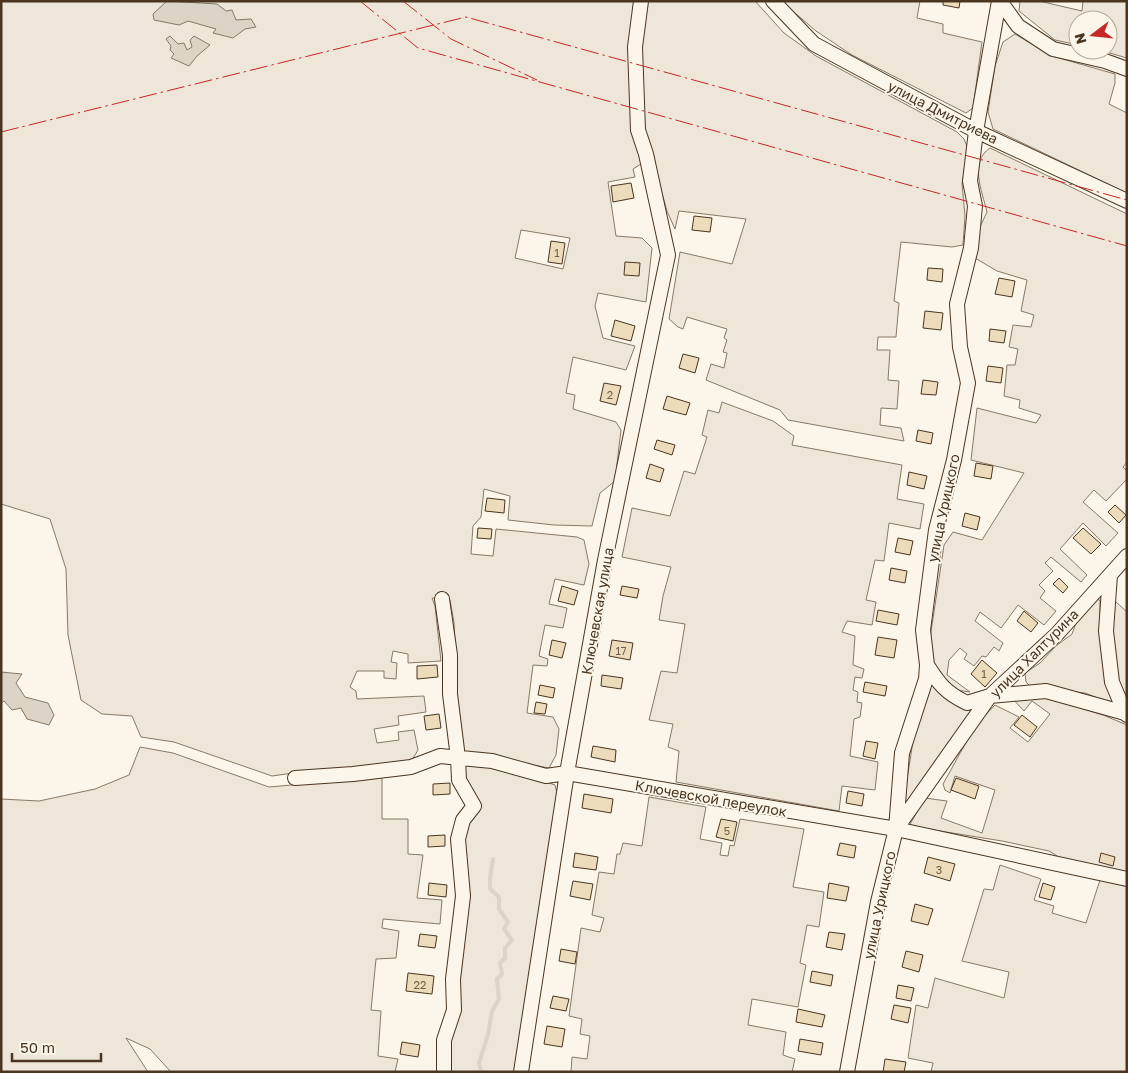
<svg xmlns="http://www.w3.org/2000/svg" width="1128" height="1073" font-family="'Golos Text',sans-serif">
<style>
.green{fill:#ede6d9;stroke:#887966;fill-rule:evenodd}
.water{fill:#dcd4c6;stroke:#887966}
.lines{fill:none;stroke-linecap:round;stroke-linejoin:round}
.stream{stroke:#dcd4c6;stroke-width:4}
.building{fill:#ecdcbc;stroke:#4a3520}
.minor-casing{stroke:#4a3520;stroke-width:16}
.minor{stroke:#fbf6e9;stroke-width:14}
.power{stroke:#c62828;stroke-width:1;stroke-dasharray:18 4 2.5 4;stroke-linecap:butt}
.labels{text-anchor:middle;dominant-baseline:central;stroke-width:4;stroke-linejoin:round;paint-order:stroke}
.number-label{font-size:11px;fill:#725f47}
.street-label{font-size:14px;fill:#4a3520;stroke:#fbf6e9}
</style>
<rect width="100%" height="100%" fill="#fbf6e9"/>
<!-- green -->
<path class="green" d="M1,1H755L784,33L816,56L957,132L964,139L968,149L962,184L965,216L963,245L952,247L901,242L894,301L899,303L896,337H878L877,350H890L888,380L899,381L897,409L881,408L880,425L901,428L904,441L788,420L780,410L706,380L711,364L724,368L727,353L723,352L727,340L724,338L727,329L687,317L683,329L678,327L669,319L680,252L732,264L746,219L679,211L675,229L667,211L657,176L654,156L633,169L635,177L608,182L616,236L642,238L652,248L646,302L598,293L595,306L603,338L635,346L626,370L573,357L566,393L575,395L573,409L616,422L621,430L615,481L600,493L592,526L554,525L508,520L510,496L484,489L481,517L473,526L471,554L493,556L496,529L577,537L584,540L589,564L584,585L555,579L549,604L567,608L563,628L545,625L539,656L548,659L547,666L533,665L527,713L553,717L559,729L556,755L549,768L464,752L455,700L456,664L454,623L450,600L432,598L435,606L441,661L408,663V654L393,651L391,662L397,663L396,679L384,678V671H357L350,687L356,691L357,699L424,696L426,712L398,716L399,725L374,729L377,743L399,740L398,732L414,730L418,750L412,760L379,765L314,770L272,776L174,742L141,737L132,716L102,714L81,700L68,635L66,569L50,519L1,504ZM521,230L570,238L563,269L515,258Z
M781,1H920L917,18L943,24V33L982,42L973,108L966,113L852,55L816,31Z
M1020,1H1039L1082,11L1083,1H1127V58L1099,50H1108V20H1078V45L1055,40L1019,11Z
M1015,34L1052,56L1115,74V83L1109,104L1127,113V193L993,129L988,112L995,66L1003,42Z
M990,148L1127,214V462L1123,467L1127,471V479L1106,501L1094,490L1083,502L1118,533L1106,546L1083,523L1060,549L1087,575L1081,582L1051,557L1045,563L1053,571L1039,585L1045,591L1040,598L1056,611L1044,625L1018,605L1001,628L980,612L975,621L1003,643L999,651L994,647L986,657L982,656L974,666L964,659L967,654L960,648L949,660L947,675L970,692L955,690L947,683L932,660L929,645L944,545L953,532L982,540L1024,473L971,460L977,408L1036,423L1041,415L1019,408L1020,400L1004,396L1007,365H1015L1018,349L1009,347L1013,325L1031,327L1034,315L1021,311L1027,280L997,271L975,258L979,229L987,212C982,191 969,162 990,148Z
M722,402L773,421L794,436L792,445L902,465L897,499L924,504L920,529L889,523L884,561L875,560L866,600L876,602L872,625L847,621L842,632L855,636L853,665L864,669L862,678L855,677L853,690L858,692L857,702L862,703L860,717L854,719L850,756L878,762L875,790L842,786L839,811L676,782L679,751L668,747L673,724L649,720L661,671L677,673L685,624L659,620L663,596L671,567L622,557L632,508L670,516L684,471L695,474L707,437L702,435L708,410L719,413Z
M1096,596L1100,601V631L1116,705L1085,693L1031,687L1026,682L1025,673L1040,663L1056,646L1072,634L1076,623Z
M1115,601L1127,612V703C1114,676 1107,631 1115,601Z
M931,682L978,704L902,812L913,741Z
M1039,695L1103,715L1127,725V873L1062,859L1049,851L1002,841L909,826L925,798L947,801L941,818L982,833L995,790L955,776L950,793L945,790L943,784C960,755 970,729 995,705L1019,717L1010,728L1028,742L1050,714L1032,701L1024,711L1012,698Z
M140,747L173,753L269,787L382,777V819H408V854L423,855L417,898L442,900L440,924L383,919L382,928L399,931L396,958L376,959L371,1010L381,1011L378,1056L398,1059L395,1072H171L150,1049L126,1038L148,1072H1V799L39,801L95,789L129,775Z
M465,763C496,767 525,774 555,785L557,793L515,1072H450L451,1040L458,977L463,840L468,821L481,807L465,778Z
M649,797L706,807L700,839L722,843L720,855L728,856L730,845L734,846L740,819L804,829L793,887L824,892L819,927L807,925L800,963L806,965L798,1007L752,999L748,1025L786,1032L783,1055L795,1059L792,1072H571L572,1057L587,1059L590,1036L580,1034L582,1019L569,1016L581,928L600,932L604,918L592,915L599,872L614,874L617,854H620L623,843L642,846Z
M1000,865L1041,879L1034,900L1054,906L1052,913L1086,923L1100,880L1127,886V1072H931L933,1063L908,1058L916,1005L928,1008L935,978L1004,998L1009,972L962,961L984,889L993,890Z"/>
<!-- water -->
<path class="water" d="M167,1L217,4L226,11L232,10L236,20L251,19L256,27L245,29L233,38L213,33L216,29L188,21L179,25L154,20L153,14Z
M170,36L178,44L184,43L187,50L192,47L190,40L194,36L210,45L197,56L189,66L171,58L174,54L170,50L171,46L166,39Z
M1,672L22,674L16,683L25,697L48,703L54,715L49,725L27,719L21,708L12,710L4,701L1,703Z"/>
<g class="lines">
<!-- stream -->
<path class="stream" d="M481,1072L479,1063L488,1035L492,1011L499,999L497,979L502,974L500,963L505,958V948L512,940L504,929L508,922L499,909V897L490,889V878L493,859"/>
</g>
<!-- building -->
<path class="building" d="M943,1H960L959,8L943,5Z
M631,183L634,198L613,202L611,186Z
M694,216L712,218L710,232L692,230Z
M551,241L565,243L562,264L548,262Z
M625,262L640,263L639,276L624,275Z
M928,268L943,269L942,282L927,280Z
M999,278L1015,281L1012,297L995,294Z
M925,311L943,313L941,330L923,328Z
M615,320L635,326L631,341L611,336Z
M990,329L1006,331L1004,343L989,341Z
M683,354L699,358L695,373L679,368Z
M988,366L1003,368L1001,383L986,381Z
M923,380L938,382L936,395L921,394Z
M604,383L621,386L616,405L600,401Z
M667,396L690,403L686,415L663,409Z
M918,430L933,433L931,444L916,441Z
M657,440L675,445L672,455L654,449Z
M976,463L993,466L991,479L974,476Z
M650,464L664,469L660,482L646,478Z
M909,472L927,476L924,489L907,485Z
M487,498L505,500L504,513L485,511Z
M1115,505L1126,515L1119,523L1108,512Z
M965,513L980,517L977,530L962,526Z
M478,528L492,529L491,539L477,538Z
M1083,528L1101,544L1091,554L1073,538Z
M898,538L913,541L910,555L895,552Z
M891,568L907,571L905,583L889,580Z
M1059,578L1068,587L1063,593L1053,584Z
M562,586L578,591L574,605L558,601Z
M622,586L639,589L637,598L620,595Z
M878,610L899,614L897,625L876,621Z
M1024,611L1038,623L1031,632L1017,621Z
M878,637L897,640L894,658L875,655Z
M552,640L566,643L562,658L549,655Z
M612,640L633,643L630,660L609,656Z
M982,660L997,673L985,687L971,674Z
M437,665L438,677L417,679V666Z
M602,675L623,678L621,689L601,686Z
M865,682L887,686L885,696L863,692Z
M540,685L555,688L553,698L538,695Z
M536,702L547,704L545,714L534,713Z
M439,714L441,728L426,730L424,716Z
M1022,715L1037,727L1030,737L1014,725Z
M866,741L878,743L875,759L863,756Z
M593,746L616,750L615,762L591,757Z
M956,778L979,786L975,799L951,790Z
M450,783V794L433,795V784Z
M848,791L864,794L862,806L846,803Z
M584,794L613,799L611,813L582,808Z
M721,819L737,822L733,841L716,837Z
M445,835V846L428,847V836Z
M840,843L856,846L854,858L837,855Z
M575,853L598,857L596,870L573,867Z
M1101,853L1115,857L1113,866L1099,862Z
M928,857L955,864L950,881L924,873Z
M573,881L593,884L590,900L570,896Z
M429,883L447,885L446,897L428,895Z
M829,883L849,887L846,901L827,898Z
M1043,883L1055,887L1051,900L1039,897Z
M915,904L933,909L928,925L911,921Z
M829,932L845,934L842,950L826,947Z
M420,934L437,936L435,948L418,946Z
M561,949L577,952L575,964L559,961Z
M906,951L923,955L919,972L902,967Z
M812,971L833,975L831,986L810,982Z
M408,973L434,976L432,994L406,991Z
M898,985L914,988L911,1001L896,998Z
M553,996L569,999L566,1011L550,1008Z
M894,1005L911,1008L908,1023L891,1019Z
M798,1009L825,1015L822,1027L796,1022Z
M547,1026L565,1029L562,1047L544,1044Z
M800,1039L823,1043L821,1055L798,1051Z
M402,1042L420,1045L418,1057L400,1054Z
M885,1059L906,1062L904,1072H883Z"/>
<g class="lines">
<!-- minor casing -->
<g class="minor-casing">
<path id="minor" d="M773,1L814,44L976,131L1127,201
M1000,1L1018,26L1053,49L1105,61L1127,69
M1110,575L1106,631L1112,682L1125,713
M442,599L450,655V694L458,758L459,780L474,806L463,820L458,839L463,896L453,979L454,1010L444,1040V1072
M927,665C939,684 946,693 967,703L990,696L1046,691L1125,713L1127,715
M295,778L353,774L411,767L440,756L492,761L546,776L567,773L896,829L1127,879
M896,829L990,696L1057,634L1127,556
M521,1072L567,773L605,560L668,255L646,154L638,130L635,47L641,1
M847,1072L878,902L896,829L902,753L926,679L927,665L923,630L936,530L954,460L968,383L960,347L957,304L971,248L975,206L970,181L976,131L999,1"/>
</g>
<!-- minor -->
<use href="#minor" class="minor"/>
<!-- power -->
<path class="power" d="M360,1L418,48L1127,246
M403,1L451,39L537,80
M1,132L466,17L1127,200"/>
</g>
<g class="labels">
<!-- number labels -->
<g class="number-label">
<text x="557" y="252">1</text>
<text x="610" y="394">2</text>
<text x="621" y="650">17</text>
<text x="984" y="673">1</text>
<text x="727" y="830">5</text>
<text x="939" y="869">3</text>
<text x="420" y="984">22</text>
</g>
<!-- street labels -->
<g class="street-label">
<text transform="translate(943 112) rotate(27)">улица Дмитриева</text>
<text transform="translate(943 508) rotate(-78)">улица Урицкого</text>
<text transform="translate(597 611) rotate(-80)">Ключевская улица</text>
<text transform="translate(1034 653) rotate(-45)">улица Халтурина</text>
<text transform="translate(711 798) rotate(10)">Ключевской переулок</text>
<text transform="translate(879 905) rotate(-78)">улица Урицкого</text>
</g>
</g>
<!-- border -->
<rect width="1128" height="1073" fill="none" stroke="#4a3520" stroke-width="5"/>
<!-- north arrow -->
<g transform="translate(1093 35) rotate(254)"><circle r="24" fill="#fbf6e9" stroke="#b4a999"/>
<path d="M0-4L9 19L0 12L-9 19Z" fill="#c62828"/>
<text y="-8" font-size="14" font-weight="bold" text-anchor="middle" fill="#4a3520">N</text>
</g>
<!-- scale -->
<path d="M12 1053v8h89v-8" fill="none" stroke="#4a3520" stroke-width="2.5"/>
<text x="20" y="1053" font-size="15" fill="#4a3520" stroke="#fbf6e9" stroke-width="4" paint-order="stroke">50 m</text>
</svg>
